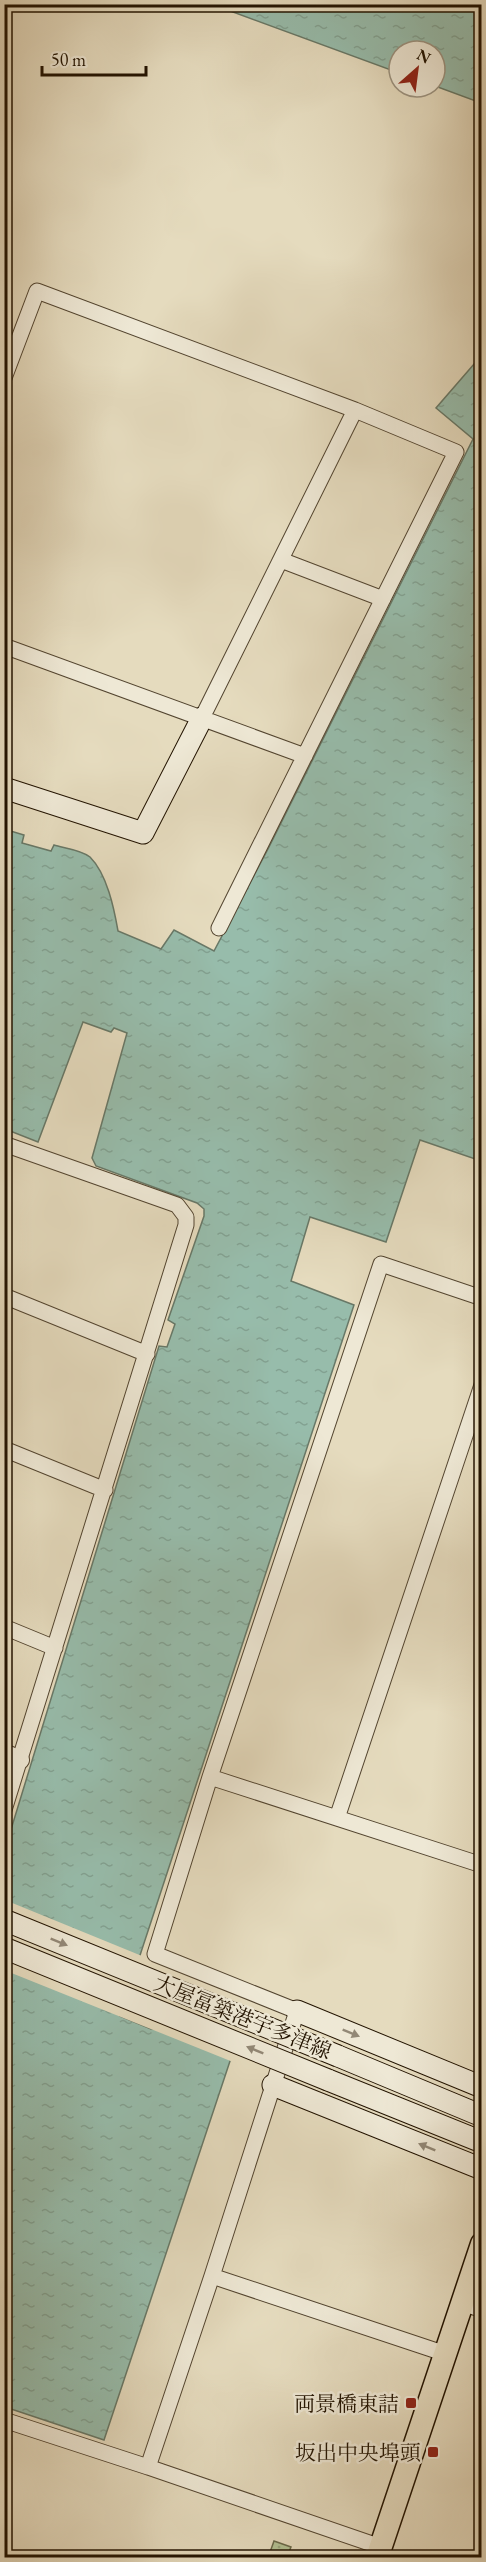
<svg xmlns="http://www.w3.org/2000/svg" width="486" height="2562" font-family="'EB Garamond','Noto Serif JP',serif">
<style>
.park{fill:url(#park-dots);stroke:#6a6a4a;stroke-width:1.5}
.water{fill:url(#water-ripples);stroke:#687867;stroke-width:1.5}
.pier{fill:#e5dbbe}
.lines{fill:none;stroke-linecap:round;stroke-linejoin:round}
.minor-casing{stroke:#534530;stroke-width:17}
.tertiary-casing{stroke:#534530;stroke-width:20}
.secondary-casing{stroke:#221301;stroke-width:23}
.primary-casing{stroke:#221301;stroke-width:25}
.minor{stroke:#eee8d5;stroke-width:15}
.tertiary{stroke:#eee8d5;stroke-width:18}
.secondary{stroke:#eee8d5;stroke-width:21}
.primary{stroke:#e5dbbe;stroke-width:22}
.secondary-bridge-casing{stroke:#221301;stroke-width:23;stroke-linecap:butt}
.secondary-bridge{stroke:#eee8d5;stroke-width:21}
.oneway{fill:#928876}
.poi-dot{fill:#8f2418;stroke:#eee8d5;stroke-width:2}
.labels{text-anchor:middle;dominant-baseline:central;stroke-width:5;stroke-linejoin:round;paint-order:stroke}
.street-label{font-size:21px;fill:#221301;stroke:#eee8d5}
.poi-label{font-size:21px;fill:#221301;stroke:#eee8d5;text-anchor:end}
</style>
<defs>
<pattern id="park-dots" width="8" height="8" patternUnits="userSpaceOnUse" patternTransform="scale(1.5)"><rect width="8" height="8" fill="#b2c193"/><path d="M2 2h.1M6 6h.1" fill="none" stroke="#99a57d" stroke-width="1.8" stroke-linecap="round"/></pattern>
<pattern id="water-ripples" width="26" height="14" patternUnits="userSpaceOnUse" patternTransform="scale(1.5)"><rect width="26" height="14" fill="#97bcab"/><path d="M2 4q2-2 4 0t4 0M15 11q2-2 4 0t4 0" fill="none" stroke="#82a191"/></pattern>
</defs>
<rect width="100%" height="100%" fill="#e5dbbe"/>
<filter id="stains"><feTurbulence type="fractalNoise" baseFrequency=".00333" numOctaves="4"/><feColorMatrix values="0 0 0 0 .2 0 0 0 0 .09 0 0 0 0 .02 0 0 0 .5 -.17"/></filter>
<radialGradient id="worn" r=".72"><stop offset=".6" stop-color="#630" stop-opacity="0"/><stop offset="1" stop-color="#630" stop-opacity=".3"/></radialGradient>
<!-- park -->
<path class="park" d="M274,2541L291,2547L287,2557L269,2555Z"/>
<!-- water -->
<path class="water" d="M214,5H481V103L435,86V51H399V73Z
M481,356V1161L420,1140L386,1242L310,1217L291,1281L354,1305L120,2016L151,2029L242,2025L104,2440L5,2407V1849L159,1346L167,1347L175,1324L168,1320L204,1216V1209L197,1203L96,1166L92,1158L127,1033L114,1028L111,1032L83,1022L38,1142L5,1129L4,829L24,835L22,843L51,851L54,845C64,848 82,850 90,857C107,874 114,908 118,931L161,949L174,930L214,951L269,847L473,439L436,408Z"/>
<!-- pier -->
<path class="pier" d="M5,1900L142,1956L123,2014L149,2025L160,1991L245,2026L233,2062L4,1970Z"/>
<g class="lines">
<!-- minor casing -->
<g class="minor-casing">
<path id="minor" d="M4,378L37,291L355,410L456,452L219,928
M281,560L383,599
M4,646L305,756
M202,718L355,410
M4,1144L177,1205L186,1217V1225L4,1810
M4,1296L147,1354
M4,1449L105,1490
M4,1627L55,1648
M210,1777L482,1865
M337,1818L482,1385
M212,2276L446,2354
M463,2303L482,2310
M4,2420L148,2467
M381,2547L148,2467L212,2276L297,2011L155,1954L210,1777L381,1264L482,1298"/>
</g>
<!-- tertiary casing -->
<g class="tertiary-casing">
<path id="tertiary" d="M4,1753L20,1760"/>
</g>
<!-- secondary casing -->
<g class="secondary-casing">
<path id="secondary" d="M4,788L143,833L202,718
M297,2011L482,2087
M338,2056L482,2116
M328,2080L482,2142
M273,2085L482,2169"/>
</g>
<!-- primary casing -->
<g class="primary-casing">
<path id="primary" d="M377,2558L482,2244"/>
</g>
<!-- minor -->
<use href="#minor" class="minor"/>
<!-- tertiary -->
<use href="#tertiary" class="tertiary"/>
<!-- secondary -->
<use href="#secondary" class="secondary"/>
<!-- primary -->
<use href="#primary" class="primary"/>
<!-- secondary-bridge casing -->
<g class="secondary-bridge-casing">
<path id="secondary-bridge" d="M4,1920L338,2056
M4,1948L328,2080"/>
</g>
<!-- secondary-bridge -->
<use href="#secondary-bridge" class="secondary-bridge"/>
</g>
<!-- one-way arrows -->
<defs><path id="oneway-solid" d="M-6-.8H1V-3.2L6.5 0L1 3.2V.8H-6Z" transform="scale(1.5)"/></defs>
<g class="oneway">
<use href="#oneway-solid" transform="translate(59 1942) rotate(22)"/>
<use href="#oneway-solid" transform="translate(351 2033) rotate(22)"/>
<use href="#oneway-solid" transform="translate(255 2050) rotate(-158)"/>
<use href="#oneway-solid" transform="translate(427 2147) rotate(-158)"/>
</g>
<!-- markers -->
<g class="poi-dot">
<rect x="405" y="2397" width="12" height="12" rx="3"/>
<rect x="427" y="2446" width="12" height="12" rx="3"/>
</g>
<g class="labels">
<!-- street labels -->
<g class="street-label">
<text transform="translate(243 2017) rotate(22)">大屋冨築港宇多津線</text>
</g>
<!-- poi labels -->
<g class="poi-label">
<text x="399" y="2403">両景橋東詰</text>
<text x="421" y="2452">坂出中央埠頭</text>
</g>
</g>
<!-- margin -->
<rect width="486" height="2562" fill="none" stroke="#e5dbbe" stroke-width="24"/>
<rect x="6" y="6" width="474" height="2550" fill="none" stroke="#221301" stroke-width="3"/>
<rect x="12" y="12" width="462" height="2538" fill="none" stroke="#221301" stroke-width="1.5"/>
<!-- north arrow -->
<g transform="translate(417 69) rotate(28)"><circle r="28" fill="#eee8d5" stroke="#9c9380" stroke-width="1.5"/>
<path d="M0-4.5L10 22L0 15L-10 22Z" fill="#8f2418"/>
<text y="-9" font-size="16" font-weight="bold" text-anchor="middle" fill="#221301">N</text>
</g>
<!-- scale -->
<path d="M42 66v9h104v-9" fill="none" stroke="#221301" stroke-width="3"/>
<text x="51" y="66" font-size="18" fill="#221301" stroke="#eee8d5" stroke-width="4.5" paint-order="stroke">50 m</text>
<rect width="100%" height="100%" filter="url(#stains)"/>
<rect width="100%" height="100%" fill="url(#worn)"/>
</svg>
